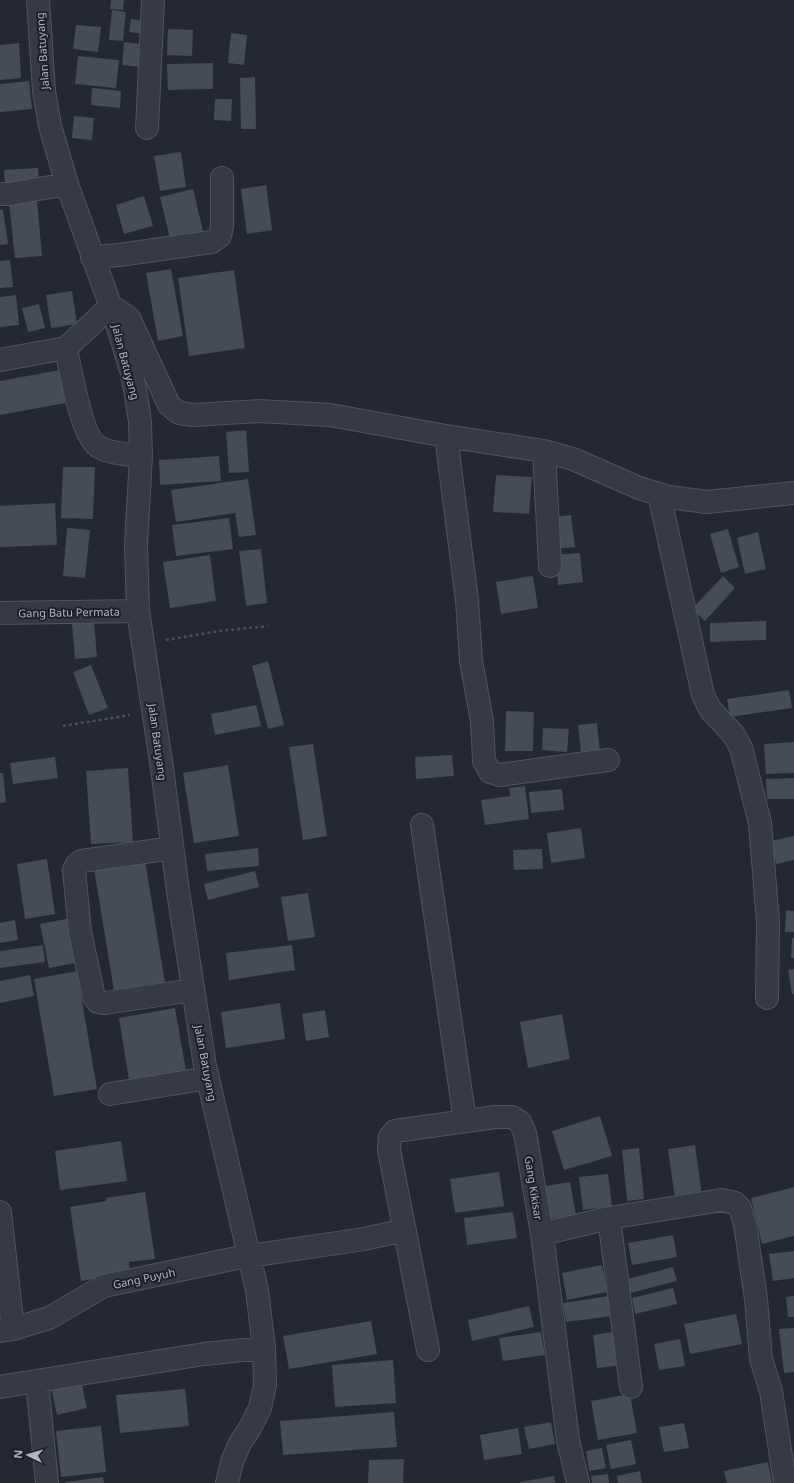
<svg xmlns="http://www.w3.org/2000/svg" width="794" height="1483" font-family="'Noto Sans',sans-serif">
<style>
.building{fill:#444b59}
.lines{fill:none;stroke-linecap:round;stroke-linejoin:round}
.minor-casing{stroke:#505560;stroke-width:24}
.path{stroke:#465357;stroke-width:2.5;stroke-dasharray:3 3;stroke-linecap:butt}
.minor{stroke:#363a45;stroke-width:22}
.labels{text-anchor:middle;dominant-baseline:central;stroke-width:4;stroke-linejoin:round;paint-order:stroke}
.street-label{font-size:11px;fill:#b0b5c2;stroke:#1b202a}
</style>
<rect width="100%" height="100%" fill="#232834"/>
<!-- building -->
<path class="building" d="M111,0H124L123,10L110,9Z
M112,10L126,12L123,41L109,40Z
M131,19L145,21L144,34L129,32Z
M76,25L101,27L98,52L73,49Z
M168,29L193,30L192,56L167,55Z
M231,33L247,35L244,65L228,63Z
M124,42L143,44L141,67L122,65Z
M19,43L21,78L0,80V45Z
M78,56L119,60L116,88L75,84Z
M213,63V89L168,90L167,64Z
M255,77L256,129H241L240,78Z
M29,81L32,109L0,112V84Z
M92,88L121,91L120,108L91,105Z
M215,99H232L231,121L214,120Z
M74,116L94,118L92,140L72,138Z
M181,152L186,187L160,191L154,156Z
M38,168L39,183L5,185L4,170Z
M266,185L272,230L247,234L241,189Z
M193,189L204,235L171,243L160,197Z
M144,196L153,226L124,234L116,205Z
M37,200L42,256L15,258L9,203Z
M0,210H3L8,244L0,245Z
M10,260L13,287L0,288V261Z
M171,269L183,336L158,341L146,273Z
M234,270L245,348L189,356L178,278Z
M72,291L77,324L51,328L46,295Z
M16,295L19,325L0,327V297Z
M39,304L45,328L28,332L22,308Z
M60,370L66,403L0,415V381Z
M246,430L249,472L229,473L226,432Z
M219,456L221,481L160,485L159,460Z
M63,467H95L93,519L61,518Z
M496,475L532,477L529,514L493,512Z
M248,479L256,535L239,537L235,513L176,522L171,490Z
M55,503L57,545L0,547V506Z
M571,515L575,547L557,549L553,517Z
M229,518L233,549L176,556L172,525Z
M67,528L90,530L85,578L63,576Z
M728,529L739,567L721,573L710,534Z
M758,532L766,569L745,574L737,538Z
M261,549L267,603L246,606L239,551Z
M580,553L583,582L558,585L556,555Z
M210,555L216,601L170,608L163,562Z
M533,576L538,608L501,614L496,582Z
M723,576L735,588L705,621L692,609Z
M766,621V640L710,642V623Z
M94,622L97,657L75,659L72,624Z
M268,661L284,725L268,729L252,666Z
M91,665L108,708L89,715L73,672Z
M789,690L792,708L730,717L727,699Z
M256,705L261,726L215,735L211,714Z
M506,711L534,712L533,751H505Z
M597,723L600,752L581,753L578,725Z
M543,728L569,729L567,752L542,750Z
M794,742V773L766,774L764,744Z
M313,744L327,836L303,840L289,747Z
M452,755L454,776L416,779L415,757Z
M55,757L58,778L13,784L10,763Z
M228,765L239,836L194,843L183,773Z
M128,768L133,842L91,844L86,771Z
M0,773H3L6,802L0,803Z
M794,778V799H767L766,779Z
M525,786L529,819L485,825L481,800L510,796L509,788Z
M562,789L564,810L531,813L529,792Z
M581,828L585,858L551,863L547,833Z
M794,836V860L776,864L771,841Z
M258,848L259,866L207,871L205,854Z
M542,849L543,869L514,870L513,850Z
M47,859L55,914L25,919L17,864Z
M145,860L166,989L115,997L94,869Z
M255,871L259,887L208,900L204,884Z
M308,893L315,937L288,941L281,897Z
M786,910L794,911V932H785Z
M71,918L80,962L49,968L40,924Z
M15,920L18,940L0,943V923Z
M792,938H794V958H791Z
M43,945L45,962L0,968V951Z
M292,945L295,970L229,980L226,953Z
M794,969V994H792L788,970Z
M77,971L97,1089L54,1096L34,979Z
M30,975L34,996L0,1003V981Z
M280,1003L285,1039L226,1048L221,1012Z
M175,1008L186,1071L129,1080L119,1018Z
M325,1010L329,1037L306,1041L302,1014Z
M562,1014L570,1059L528,1068L520,1022Z
M600,1116L612,1156L564,1170L552,1131Z
M121,1141L127,1181L60,1190L55,1151Z
M695,1145L702,1195L675,1199L668,1149Z
M639,1148L644,1199L627,1201L622,1150Z
M499,1172L504,1206L455,1213L450,1179Z
M608,1174L612,1206L583,1210L579,1177Z
M570,1182L576,1215L550,1219L546,1186Z
M794,1187V1236L762,1244L751,1198Z
M145,1192L155,1259L129,1262L130,1273L81,1281L70,1207L106,1201V1198Z
M513,1212L517,1238L467,1245L464,1218Z
M673,1235L677,1257L632,1265L628,1243Z
M794,1251V1278L773,1281L769,1254Z
M602,1265L607,1292L567,1300L562,1273Z
M673,1267L677,1281L630,1293L627,1279Z
M673,1288L677,1304L635,1314L632,1298Z
M609,1296L612,1316L566,1322L563,1303Z
M794,1296V1317H788L786,1297Z
M529,1306L534,1327L472,1341L468,1320Z
M736,1314L742,1344L690,1354L684,1324Z
M371,1321L377,1354L289,1369L283,1336Z
M794,1328V1372L784,1373L779,1329Z
M619,1331L623,1365L597,1368L593,1335Z
M541,1332L545,1355L503,1361L499,1338Z
M680,1339L685,1366L659,1370L654,1344Z
M393,1360L396,1403L335,1407L332,1365Z
M80,1376L87,1408L57,1415L50,1383Z
M185,1389L189,1426L120,1433L116,1395Z
M630,1394L637,1433L598,1440L591,1401Z
M394,1412L397,1447L283,1455L280,1421Z
M551,1422L555,1444L529,1449L524,1427Z
M684,1423L689,1448L664,1452L659,1427Z
M101,1426L106,1472L61,1477L56,1431Z
M518,1428L522,1454L484,1460L480,1435Z
M631,1440L636,1464L611,1469L606,1445Z
M602,1448L606,1468L589,1471L586,1451Z
M404,1459L403,1483H368L369,1460Z
M768,1462L772,1483H727L724,1471Z
M640,1471L642,1483H618L617,1476Z
M608,1474L609,1483H592L591,1476Z
M554,1476L555,1483H520V1482Z
M103,1477L104,1483H66V1482Z"/>
<g class="lines">
<!-- minor casing -->
<g class="minor-casing">
<path id="minor" d="M38,0L44,91L50,126L67,184L117,324L131,370L136,395L140,422L141,456L136,545L138,611L162,768L178,891L205,1066L257,1290L264,1348L265,1385L260,1408L250,1428L240,1443L232,1462L227,1483
M147,128L153,0
M0,194H10L67,184
M92,257L119,255L212,242L220,236L222,226V178
M66,348C70,368 82,439 99,447C111,454 128,454 141,456
M0,360L66,348L111,306L129,318L169,405L179,413L193,415L259,411L330,415L446,436L544,451L573,459L639,488L669,497L707,502L794,493
M446,436L467,600L471,661L482,721L484,761L490,772L500,775L608,760
M544,451L550,566
M659,494L703,695L710,709L734,735L741,748L760,823L768,923L767,998
M0,613L138,611
M422,825L465,1121
M172,848L82,861L77,864L74,870L80,932L94,997L98,1002L105,1003L193,990
M110,1094L208,1078
M0,1212L13,1329
M609,1218L631,1387
M542,1234L609,1218L722,1200L735,1203L740,1208L745,1224L756,1299L761,1359L771,1391L785,1483
M0,1331L13,1329L49,1318L104,1286L237,1258L364,1239L405,1230
M428,1350L389,1150L390,1137L395,1131L495,1117H512L520,1122L525,1133L542,1234L568,1440L578,1483
M37,1381L47,1483
M0,1387L204,1354L264,1348"/>
</g>
<!-- path -->
<path class="path" d="M166,640L219,631L268,626
M63,726L130,715"/>
<!-- minor -->
<use href="#minor" class="minor"/>
</g>
<g class="labels">
<!-- street labels -->
<g class="street-label">
<text transform="translate(42 51) rotate(-94)">Jalan Batuyang</text>
<text transform="translate(126 362) rotate(75)">Jalan Batuyang</text>
<text transform="translate(69 612) rotate(-1)">Gang Batu Permata</text>
<text transform="translate(158 742) rotate(82)">Jalan Batuyang</text>
<text transform="translate(206 1063) rotate(79)">Jalan Batuyang</text>
<text transform="translate(534 1188) rotate(81)">Gang Kikisar</text>
<text transform="translate(144 1278) rotate(-12)">Gang Puyuh</text>
</g>
</g>
<!-- north arrow -->
<g transform="translate(28 1455) rotate(275)" stroke="#1b202a" stroke-width="3" paint-order="stroke">
<path d="M0-3L7 15L0 10L-7 15Z" fill="#b0b5c2"/>
<text y="-6" font-size="11" font-weight="bold" text-anchor="middle" fill="#b0b5c2">N</text>
</g>
</svg>
